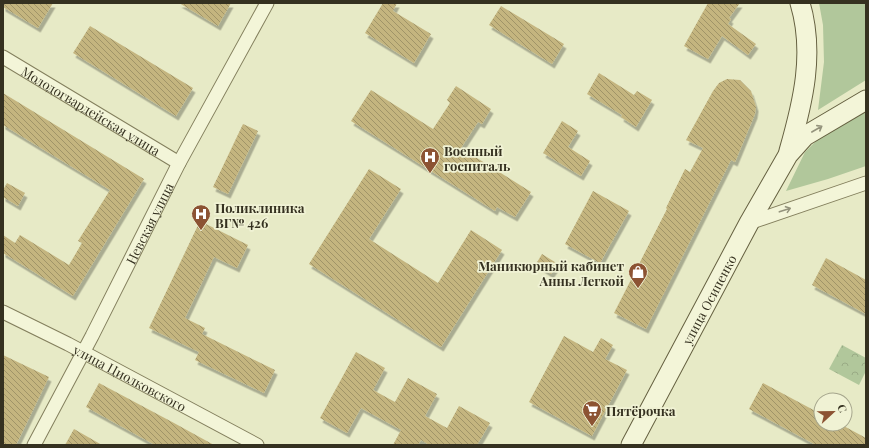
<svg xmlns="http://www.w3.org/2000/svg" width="869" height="448" font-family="'Playfair Display',serif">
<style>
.green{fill:#b1c79b}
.park{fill:url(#park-crowns)}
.building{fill:url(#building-back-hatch);filter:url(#shadow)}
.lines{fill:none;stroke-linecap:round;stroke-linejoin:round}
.street-casing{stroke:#837f5d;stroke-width:15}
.secondary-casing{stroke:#656040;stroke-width:21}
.street{stroke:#f3f5d8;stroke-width:13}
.secondary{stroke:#f3f5d8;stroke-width:19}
.oneway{stroke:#94937c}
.labels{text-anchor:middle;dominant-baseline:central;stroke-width:3.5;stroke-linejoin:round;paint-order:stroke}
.street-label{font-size:13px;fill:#353120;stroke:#f0f2d4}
.poi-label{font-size:13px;font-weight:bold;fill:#353120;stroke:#f0f2d4;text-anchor:start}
</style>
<defs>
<pattern id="park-crowns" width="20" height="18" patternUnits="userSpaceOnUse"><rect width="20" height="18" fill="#b1c79b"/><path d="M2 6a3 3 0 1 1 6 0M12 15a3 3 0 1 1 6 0" fill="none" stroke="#99ab85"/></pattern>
<pattern id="building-back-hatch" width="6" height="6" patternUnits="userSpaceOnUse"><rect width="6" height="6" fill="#c4b57f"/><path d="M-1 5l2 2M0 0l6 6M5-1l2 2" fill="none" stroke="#a09468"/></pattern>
<filter id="shadow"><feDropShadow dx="2.5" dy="4.5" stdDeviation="0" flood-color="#0004"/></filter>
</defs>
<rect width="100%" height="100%" fill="#e7eac6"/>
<!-- green -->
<path class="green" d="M819,3H866V80L818,110L824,62L823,25Z
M866,108V166L828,179L786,191L805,152L820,137Z"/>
<!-- park -->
<path class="park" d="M842,345L866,358V371L859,385L829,369Z"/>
<!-- building -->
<path class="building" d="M3,3H53L38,28L3,7Z
M179,3H231L218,26Z
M383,3H397L393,11L431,34L414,63L365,33Z
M708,3H740L729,18L731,19L728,24L756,44L748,55L722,36L708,59L684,46Z
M501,6L564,44L552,64L489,25Z
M90,26L193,88L176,116L73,53Z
M599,73L634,95L637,91L652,100L636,127L621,117L622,115L587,94Z
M727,79L740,80L751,91L756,107L755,114L735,162L731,160L646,329L614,313L667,209L666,208L685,169L690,172L703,148L686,140L713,91L719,83Z
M456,86L491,109L482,124L478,122L461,148L531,192L515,217L497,207L495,211L351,121L371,90L433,129L450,103L447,100Z
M3,93L144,179L73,296L3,253V235L15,243L20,235L69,265L82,243L78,241L110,190L3,125Z
M562,121L578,131L568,147L590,161L581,176L543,153Z
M243,124L258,131L228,194L213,187Z
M369,169L401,189L369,239L438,283L471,230L502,250L441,347L309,264Z
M7,183L25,193L18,206L3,197V190Z
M593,191L629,211L600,263L565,244Z
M200,221L248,245L237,268L214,257L185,318L205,328L202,334L275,370L264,393L195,360L199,352L149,328Z
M542,254L558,264L551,274L536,264Z
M826,258L866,280V314L812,285Z
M564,336L593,352L601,338L613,345L605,359L627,370L592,436L529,402Z
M356,352L385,368L373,390L395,402L408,378L437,394L425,416L447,428L459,406L490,423L477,445H429L421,440L418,445H393L401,430L361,408L347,433L320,418Z
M3,355L49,377L16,445H3Z
M99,383L174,423L214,445H155L86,407Z
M763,383L821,414V424H840L866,438V445H816L749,409Z
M74,429L102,445H65Z"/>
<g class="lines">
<!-- street casing -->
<g class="street-casing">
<g id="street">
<path id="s1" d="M3,57L179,163"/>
<path d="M749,223L866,183"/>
<path id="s2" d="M3,312L68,344L257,445"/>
<path id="s3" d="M34,445L92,336L179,163L267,3"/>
</g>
</g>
<!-- secondary casing -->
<g class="secondary-casing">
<g id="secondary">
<path d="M789,151C803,102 815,53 800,3"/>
<path id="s4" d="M631,445L749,223L788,155L805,136L866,100"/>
</g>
</g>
<!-- street -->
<use href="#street" class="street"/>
<!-- secondary -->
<use href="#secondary" class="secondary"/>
</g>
<!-- one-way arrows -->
<defs><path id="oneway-shaft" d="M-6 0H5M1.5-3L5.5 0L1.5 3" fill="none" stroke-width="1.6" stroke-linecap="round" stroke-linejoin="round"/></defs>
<g class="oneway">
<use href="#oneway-shaft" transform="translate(817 129) rotate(-30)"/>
<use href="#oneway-shaft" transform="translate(785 210) rotate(-18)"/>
</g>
<!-- icons -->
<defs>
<g id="hospital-pin" transform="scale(1)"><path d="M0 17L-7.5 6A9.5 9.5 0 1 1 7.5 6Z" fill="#8c5333" stroke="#f0f2d4"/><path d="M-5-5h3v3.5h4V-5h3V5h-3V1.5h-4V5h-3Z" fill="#fff"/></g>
<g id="shop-pin" transform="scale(1)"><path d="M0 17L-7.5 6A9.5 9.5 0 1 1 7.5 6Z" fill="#8c5333" stroke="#f0f2d4"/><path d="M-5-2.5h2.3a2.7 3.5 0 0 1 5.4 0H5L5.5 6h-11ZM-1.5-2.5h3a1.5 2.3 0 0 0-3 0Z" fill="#fff"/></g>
<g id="supermarket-pin" transform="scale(1)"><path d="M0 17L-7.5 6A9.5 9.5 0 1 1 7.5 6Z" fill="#8c5333" stroke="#f0f2d4"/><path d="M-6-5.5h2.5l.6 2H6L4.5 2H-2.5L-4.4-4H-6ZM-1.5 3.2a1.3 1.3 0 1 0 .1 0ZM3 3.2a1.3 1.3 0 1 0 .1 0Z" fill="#fff"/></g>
</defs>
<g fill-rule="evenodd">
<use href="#hospital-pin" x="430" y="157"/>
<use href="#hospital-pin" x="201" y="214"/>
<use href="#shop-pin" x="638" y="272"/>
<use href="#supermarket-pin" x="592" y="410"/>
</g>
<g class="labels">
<!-- street labels -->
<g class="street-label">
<text stroke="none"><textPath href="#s1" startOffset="103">Молодогвардейская улица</textPath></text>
<text stroke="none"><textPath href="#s3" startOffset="250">Невская улица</textPath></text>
<text stroke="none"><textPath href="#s4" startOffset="165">улица Осипенко</textPath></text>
<text stroke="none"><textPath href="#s2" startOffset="143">улица Циолковского</textPath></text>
</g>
<!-- poi labels -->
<g class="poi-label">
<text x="444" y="150">Военный<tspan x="444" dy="15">госпиталь</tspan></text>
<text x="215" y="207">Поликлиника<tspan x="215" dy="15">ВГ№ 426</tspan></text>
<text x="624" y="265" text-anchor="end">Маникюрный кабинет<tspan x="624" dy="15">Анны Легкой</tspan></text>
<text x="606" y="410">Пятёрочка</text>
</g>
</g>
<!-- border -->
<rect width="869" height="448" fill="none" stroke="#353120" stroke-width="8"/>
<!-- north arrow -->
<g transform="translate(833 412) rotate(68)"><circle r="19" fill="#f0f2d4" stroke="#a5a58c"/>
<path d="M0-3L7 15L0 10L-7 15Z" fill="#8c5333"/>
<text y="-6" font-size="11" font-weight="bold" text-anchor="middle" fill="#353120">С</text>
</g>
</svg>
